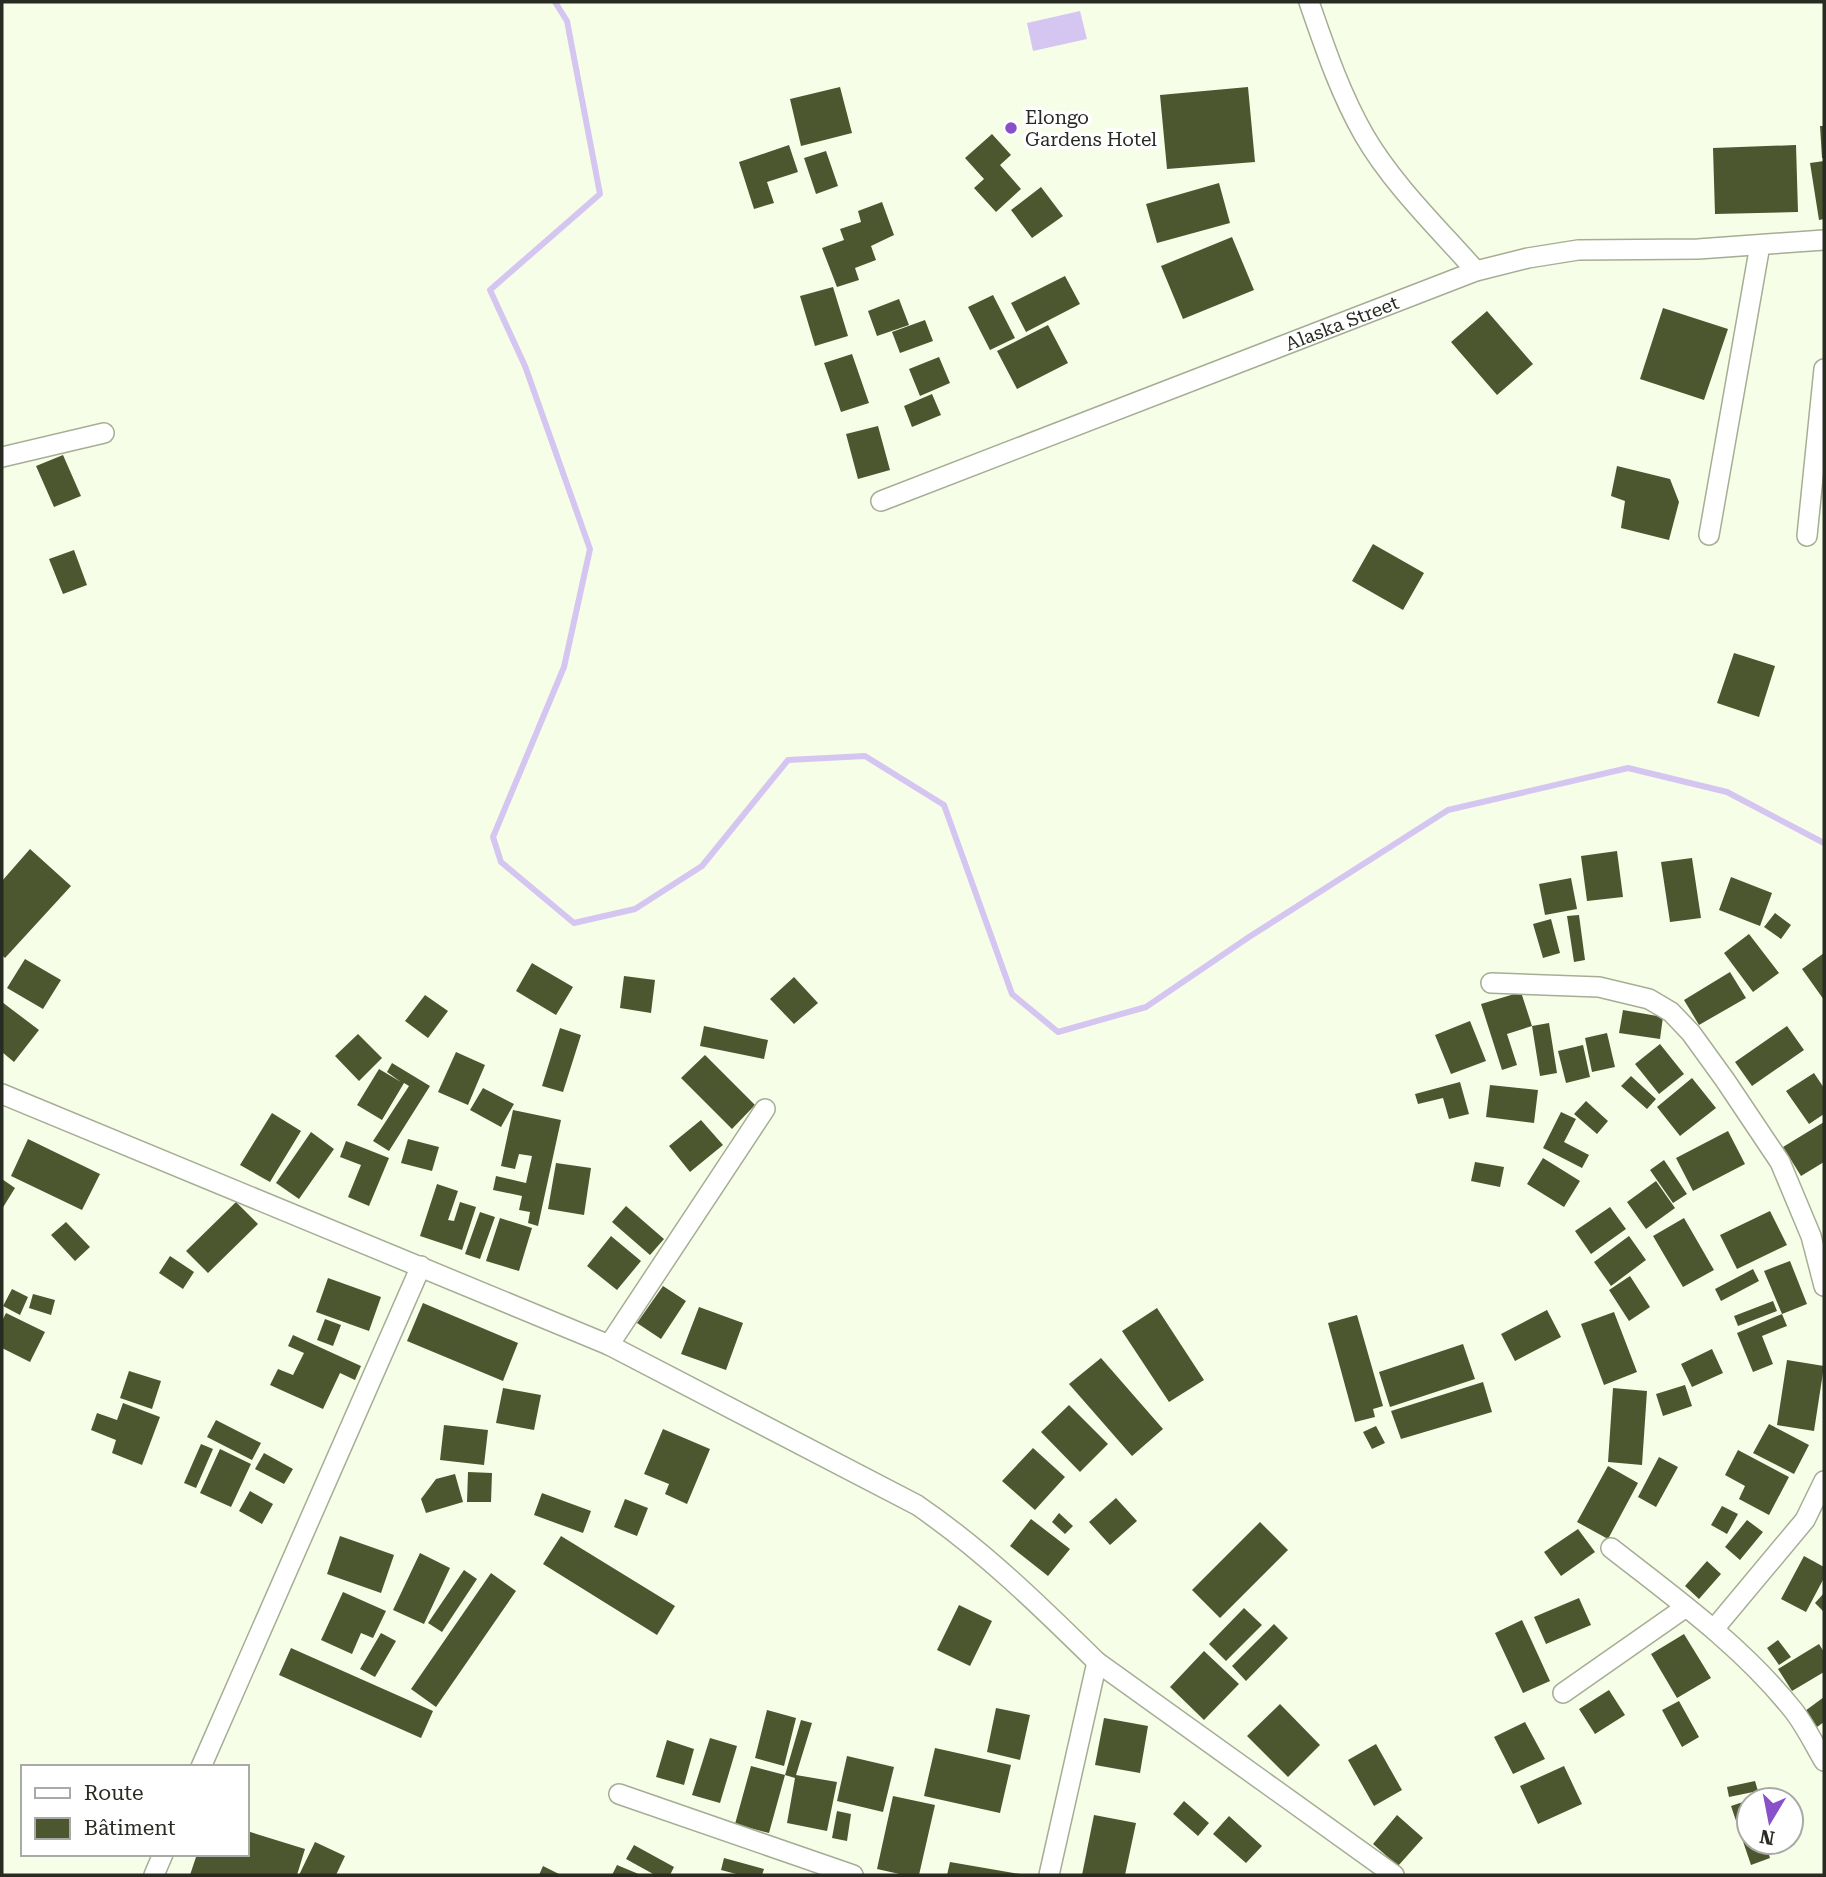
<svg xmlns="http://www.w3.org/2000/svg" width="1826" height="1877" font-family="'Roboto Serif',serif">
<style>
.water{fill:#d5c6f1}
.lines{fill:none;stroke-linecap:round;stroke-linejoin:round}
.stream{stroke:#d5c6f1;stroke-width:6}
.building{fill:#4c572f}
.minor-casing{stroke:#a5ae94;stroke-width:22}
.minor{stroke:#fff;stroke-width:19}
.poi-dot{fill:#8851c9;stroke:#fff;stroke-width:2.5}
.labels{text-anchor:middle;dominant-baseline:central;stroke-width:7;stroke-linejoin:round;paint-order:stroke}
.poi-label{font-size:19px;fill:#282b21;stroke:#fff;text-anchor:start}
.street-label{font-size:19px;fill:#282b21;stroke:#fff}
</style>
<rect width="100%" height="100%" fill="#f7fee8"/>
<!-- water -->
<path class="water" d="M1080,11L1087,39L1033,51L1027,23Z"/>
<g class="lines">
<!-- stream -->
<path class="stream" d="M555,2L567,21L600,194L490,290L525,366L590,549L564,667L493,837L501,862L574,923L635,909L702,866L788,760L865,756L944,805L1012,994L1058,1032L1146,1007L1249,937L1448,810L1628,768L1727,792L1824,843"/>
</g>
<!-- building -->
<path class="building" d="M840,87L852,133L801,146L790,99Z
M1248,87L1255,162L1167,169L1160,95Z
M1820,126H1824V158H1822Z
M992,134L1011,155L1000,165L1021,189L996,212L974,188L984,179L965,158Z
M789,145L798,172L767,182L774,203L754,209L739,162Z
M1796,145L1798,212L1715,214L1713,148Z
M826,151L838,186L816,194L804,158Z
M1824,161V219L1819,220L1810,163Z
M1219,183L1230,223L1157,243L1146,204Z
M1041,187L1063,216L1032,238L1011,210Z
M882,202L894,235L871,246L876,260L855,268L859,280L837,287L822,248L844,240L840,229L861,222L858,211Z
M1232,237L1254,290L1183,319L1161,266Z
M1065,276L1080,304L1026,332L1011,303Z
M833,287L848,336L815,346L800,296Z
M993,295L1015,338L990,350L968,307Z
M899,299L909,325L877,336L868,311Z
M1663,308L1728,329L1704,400L1640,379Z
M1487,311L1533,364L1497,395L1451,342Z
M925,320L933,341L900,353L892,332Z
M1048,325L1068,363L1017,389L997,351Z
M852,354L869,403L841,412L824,363Z
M939,357L950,383L920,396L909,369Z
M932,394L941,415L912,427L904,406Z
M878,426L890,470L858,479L846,434Z
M63,455L81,496L54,507L36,466Z
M1617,466L1670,479L1679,502L1669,540L1621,528L1625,501L1611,496Z
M1373,544L1424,573L1403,610L1352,581Z
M74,550L87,585L63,594L49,559Z
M1734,653L1775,666L1759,717L1717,703Z
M30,849L71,886L5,958L2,955V881Z
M1617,851L1623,897L1587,901L1581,856Z
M1692,858L1701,918L1670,922L1661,862Z
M1731,877L1772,893L1760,926L1719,910Z
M1571,878L1577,909L1545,915L1539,884Z
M1775,913L1791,925L1781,939L1764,927Z
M1579,915L1585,960L1574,962L1567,916Z
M1551,919L1560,953L1543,958L1533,924Z
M1749,934L1779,973L1753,992L1724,953Z
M1824,953V1000L1802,969Z
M25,959L61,980L43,1009L7,988Z
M532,963L573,987L556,1015L516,991Z
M1730,972L1746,998L1699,1025L1684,1000Z
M624,976L655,980L651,1013L620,1008Z
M794,977L818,1003L794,1024L770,999Z
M1521,992L1532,1026L1549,1023L1557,1073L1540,1076L1532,1026L1507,1034L1517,1065L1502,1070L1481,1004Z
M425,995L448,1011L428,1038L405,1021Z
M2,1002L39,1030L14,1062L2,1052Z
M1623,1010L1663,1017L1660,1039L1619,1033Z
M1470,1021L1486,1061L1451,1074L1435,1035Z
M704,1026L768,1040L764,1059L700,1046Z
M1787,1026L1804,1050L1752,1086L1735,1062Z
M560,1028L581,1035L563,1092L542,1086Z
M1607,1033L1615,1067L1592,1072L1585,1038Z
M358,1034L382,1058L359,1081L335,1056Z
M1660,1044L1684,1074L1659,1094L1635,1064Z
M1583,1045L1590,1077L1566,1083L1558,1051Z
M456,1052L485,1065L468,1105L438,1092Z
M705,1055L755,1105L732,1129L681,1078Z
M392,1063L430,1086L389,1151L373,1141L409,1086L404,1083L382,1120L357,1105L379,1069L401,1082L387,1072Z
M1814,1073L1824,1088V1114L1809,1124L1786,1091Z
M1631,1076L1656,1099L1647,1109L1621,1086Z
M1692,1078L1716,1108L1680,1136L1657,1107Z
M1460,1082L1469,1114L1449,1119L1443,1098L1418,1104L1415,1094Z
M1490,1085L1538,1090L1534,1123L1486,1117Z
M483,1088L514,1104L501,1127L470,1110Z
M1586,1101L1608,1121L1597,1134L1574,1114Z
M513,1110L561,1120L538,1226L528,1223L530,1212L519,1210L522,1196L493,1190L496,1176L526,1183L532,1156L519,1154L515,1169L501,1166Z
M1561,1112L1576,1119L1564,1142L1589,1155L1582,1168L1543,1148Z
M272,1113L301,1131L270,1182L240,1165Z
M701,1120L723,1145L690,1172L669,1146Z
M1824,1122V1162L1801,1176L1783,1147Z
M1728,1131L1745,1164L1693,1191L1676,1158Z
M311,1132L334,1149L299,1199L276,1183Z
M28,1139L100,1174L82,1210L11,1176Z
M408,1139L439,1147L432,1171L401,1163Z
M346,1141L389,1158L369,1206L348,1197L361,1165L340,1157Z
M1543,1158L1580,1181L1564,1207L1527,1184Z
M1664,1160L1687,1194L1673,1203L1650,1170Z
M1475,1162L1504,1167L1500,1187L1471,1181Z
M556,1163L591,1168L584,1215L548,1209Z
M2,1179L15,1188L2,1209Z
M1656,1181L1675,1208L1646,1229L1627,1202Z
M437,1184L458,1191L448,1220L454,1221L460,1202L476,1207L462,1250L420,1236Z
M236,1202L258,1224L208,1273L186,1251Z
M626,1206L664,1239L650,1255L612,1222Z
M1610,1207L1626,1229L1591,1254L1575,1231Z
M1770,1211L1787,1245L1737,1269L1720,1235Z
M480,1212L495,1217L480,1259L465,1254Z
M500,1218L532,1228L519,1271L486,1261Z
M1684,1218L1714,1270L1683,1287L1653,1236Z
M66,1222L90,1247L75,1261L51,1235Z
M611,1236L641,1261L617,1290L587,1266Z
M1629,1236L1646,1260L1611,1286L1594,1262Z
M170,1256L194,1272L183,1289L159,1273Z
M1790,1261L1807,1304L1782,1314L1787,1326L1762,1336L1773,1364L1753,1372L1737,1333L1782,1314L1764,1271Z
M1753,1269L1759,1281L1721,1301L1715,1289Z
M1630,1276L1650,1307L1629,1321L1609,1290Z
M328,1278L381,1297L369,1331L316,1312Z
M663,1286L686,1301L661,1339L637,1323Z
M12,1289L28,1297L20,1315L3,1306Z
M33,1294L55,1300L51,1315L29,1308Z
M1773,1301L1777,1311L1738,1326L1734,1316Z
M423,1303L518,1343L503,1381L407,1341Z
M699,1307L743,1323L726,1370L681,1354Z
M1157,1308L1204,1380L1169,1402L1122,1331Z
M1547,1310L1561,1337L1515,1361L1501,1334Z
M1614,1312L1637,1372L1604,1385L1581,1324Z
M6,1313L45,1332L30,1362L2,1348V1321Z
M1357,1315L1383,1406L1373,1409L1375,1417L1355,1422L1328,1323Z
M325,1319L341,1325L333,1346L317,1340Z
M293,1335L361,1366L355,1380L340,1373L323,1409L270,1385L278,1369L293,1375L304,1353L288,1346Z
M1463,1344L1475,1379L1390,1407L1379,1372Z
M1712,1349L1723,1373L1692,1387L1681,1364Z
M1101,1358L1163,1429L1132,1456L1069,1384Z
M1787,1360L1824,1366L1814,1431L1777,1425Z
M129,1371L161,1381L152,1409L120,1398Z
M1483,1382L1492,1412L1401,1439L1391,1411Z
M1685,1385L1692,1406L1663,1416L1656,1394Z
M503,1388L541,1395L534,1430L496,1423Z
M1613,1388L1647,1391L1642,1465L1608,1462Z
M123,1403L160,1417L142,1465L112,1453L116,1440L91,1430L97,1413L117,1420Z
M1069,1405L1108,1444L1080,1472L1041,1432Z
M216,1420L261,1443L252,1460L207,1437Z
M1769,1424L1809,1445L1794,1474L1753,1453Z
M444,1425L488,1430L484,1465L440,1460Z
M1376,1426L1385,1443L1372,1449L1363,1432Z
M663,1429L710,1449L687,1504L665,1494L669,1484L644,1474Z
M201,1444L213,1449L196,1488L184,1483Z
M1033,1448L1065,1477L1035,1510L1002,1481Z
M220,1449L251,1464L231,1507L200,1493Z
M1738,1450L1789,1477L1769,1515L1739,1499L1745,1486L1725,1475Z
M264,1453L293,1469L284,1484L255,1469Z
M1659,1457L1678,1467L1656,1507L1638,1497Z
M1608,1466L1638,1483L1608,1539L1577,1522Z
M468,1472L492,1473L491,1502H467Z
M455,1474L463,1502L426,1513L421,1499L436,1479Z
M250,1491L273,1504L262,1524L239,1511Z
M542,1493L591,1511L583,1533L534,1515Z
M1116,1498L1137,1521L1110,1545L1089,1522Z
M625,1499L648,1508L637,1536L614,1527Z
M1722,1506L1738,1514L1727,1534L1711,1525Z
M1059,1513L1073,1526L1065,1534L1052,1522Z
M1031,1519L1070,1549L1048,1576L1010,1546Z
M1747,1520L1763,1532L1740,1560L1725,1547Z
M1260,1522L1288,1550L1220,1618L1192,1590Z
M1578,1529L1595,1552L1561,1576L1544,1552Z
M340,1536L394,1555L381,1593L327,1574Z
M561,1536L675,1606L657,1635L543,1564Z
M420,1553L450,1568L424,1624L393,1610Z
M1804,1556L1824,1567V1578L1806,1612L1781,1599Z
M1707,1561L1721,1574L1699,1599L1685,1586Z
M464,1570L477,1579L442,1632L428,1623Z
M491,1573L516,1591L436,1707L411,1689Z
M343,1592L386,1611L373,1638L361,1633L352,1654L321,1640Z
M1824,1593V1612L1815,1603Z
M1579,1598L1591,1625L1546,1644L1534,1617Z
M959,1605L992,1621L970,1666L937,1650Z
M1244,1608L1262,1625L1226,1661L1209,1644Z
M1522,1620L1550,1681L1523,1693L1495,1633Z
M1274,1624L1288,1638L1246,1681L1232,1666Z
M381,1633L396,1641L375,1677L360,1669Z
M1684,1634L1711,1678L1677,1698L1651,1654Z
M1778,1640L1791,1657L1779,1665L1767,1648Z
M1819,1644L1824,1652V1672L1792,1691L1778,1669Z
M291,1648L433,1711L421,1738L279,1675Z
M1204,1651L1239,1684L1204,1720L1170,1687Z
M1609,1690L1625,1715L1595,1734L1579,1709Z
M1824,1697V1722L1817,1727L1805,1711Z
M1679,1701L1699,1737L1682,1747L1662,1710Z
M1280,1704L1320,1745L1288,1777L1247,1736Z
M996,1708L1030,1715L1020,1760L987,1752Z
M767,1710L796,1718L784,1766L755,1758Z
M1104,1718L1148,1726L1140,1773L1095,1765Z
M801,1720L812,1723L796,1775L837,1782L827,1831L787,1823L795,1778L785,1775Z
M1525,1722L1545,1759L1513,1774L1494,1737Z
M710,1738L737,1746L720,1803L692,1795Z
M667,1740L694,1749L684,1785L656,1777Z
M1376,1744L1402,1790L1374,1806L1348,1760Z
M935,1748L1011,1765L1000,1813L924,1796Z
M847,1756L894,1767L883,1812L837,1801Z
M751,1766L785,1775L769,1833L735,1824Z
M1564,1766L1582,1804L1538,1824L1520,1786Z
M1755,1781L1758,1791L1729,1797L1727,1787Z
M893,1796L935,1805L919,1875H904L877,1869Z
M1749,1800V1842H1765L1770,1858L1751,1865L1731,1806Z
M1184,1801L1209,1823L1198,1836L1173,1814Z
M837,1811L851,1814L847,1841L832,1838Z
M1094,1815L1136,1823L1125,1875H1082Z
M1397,1815L1423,1838L1398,1866L1373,1844Z
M1229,1816L1262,1846L1246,1863L1213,1834Z
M247,1831L305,1849L297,1875H190L197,1854H247Z
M315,1842L345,1856L336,1875H299Z
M634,1845L674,1867L670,1875H655L626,1859Z
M724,1858L764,1869L762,1875H740L721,1870Z
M950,1862L1020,1874V1875H947Z
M617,1865L641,1875H612Z
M543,1866L561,1875H539Z"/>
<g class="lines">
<!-- minor casing -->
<g class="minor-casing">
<g id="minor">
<path d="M1309,2C1325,48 1340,93 1364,135C1393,185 1438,228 1476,271"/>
<path d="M2,457L104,433"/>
<path id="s1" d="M881,501L1476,271L1528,258L1578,250L1698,249L1824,240"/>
<path d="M1709,535L1760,245"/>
<path d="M1807,536L1824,369"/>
<path d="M1491,983L1599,987L1649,999L1671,1012L1691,1033L1725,1080L1780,1162L1811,1236L1824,1286"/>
<path d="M2,1094L609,1345L917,1505C983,1550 1040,1606 1097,1662L1394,1875"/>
<path d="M609,1345L765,1109"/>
<path d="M1611,1548C1675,1598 1742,1646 1793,1710C1805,1725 1814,1744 1824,1761"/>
<path d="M1714,1629L1805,1520L1824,1481"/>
<path d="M1563,1693L1686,1607"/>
<path d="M201,1767L421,1266"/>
<path d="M619,1794L853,1875"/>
<path d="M154,1875L163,1854"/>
<path d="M1049,1875L1097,1662"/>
</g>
</g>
<!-- minor -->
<use href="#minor" class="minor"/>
</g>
<!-- markers -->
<circle class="poi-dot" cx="1011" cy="128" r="7"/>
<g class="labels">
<!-- poi labels -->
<g class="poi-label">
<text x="1025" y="117">Elongo<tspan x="1025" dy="22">Gardens Hotel</tspan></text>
</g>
<!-- street labels -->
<g class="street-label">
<text stroke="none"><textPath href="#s1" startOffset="494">Alaska Street</textPath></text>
</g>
</g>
<!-- border -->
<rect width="1826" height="1877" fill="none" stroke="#282b21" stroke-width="7"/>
<!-- legend -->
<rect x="21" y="1765" width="228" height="91" fill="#ffffff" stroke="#a9aaa6" stroke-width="2"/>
<rect x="35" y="1788" width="35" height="10" fill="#ffffff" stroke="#a9aaa6" stroke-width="2"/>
<text x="84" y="1800" font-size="21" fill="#282b21">Route</text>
<rect x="35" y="1818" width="35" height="21" fill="#4c572f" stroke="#a9aaa6" stroke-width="2"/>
<text x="84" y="1835" font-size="21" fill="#282b21">Bâtiment</text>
<!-- north arrow -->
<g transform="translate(1770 1821) rotate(190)"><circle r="33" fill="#ffffff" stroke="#a9aaa6" stroke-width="2"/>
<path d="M0-5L12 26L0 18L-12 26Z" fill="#8851c9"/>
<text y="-10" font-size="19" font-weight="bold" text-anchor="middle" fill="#282b21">N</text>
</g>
</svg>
